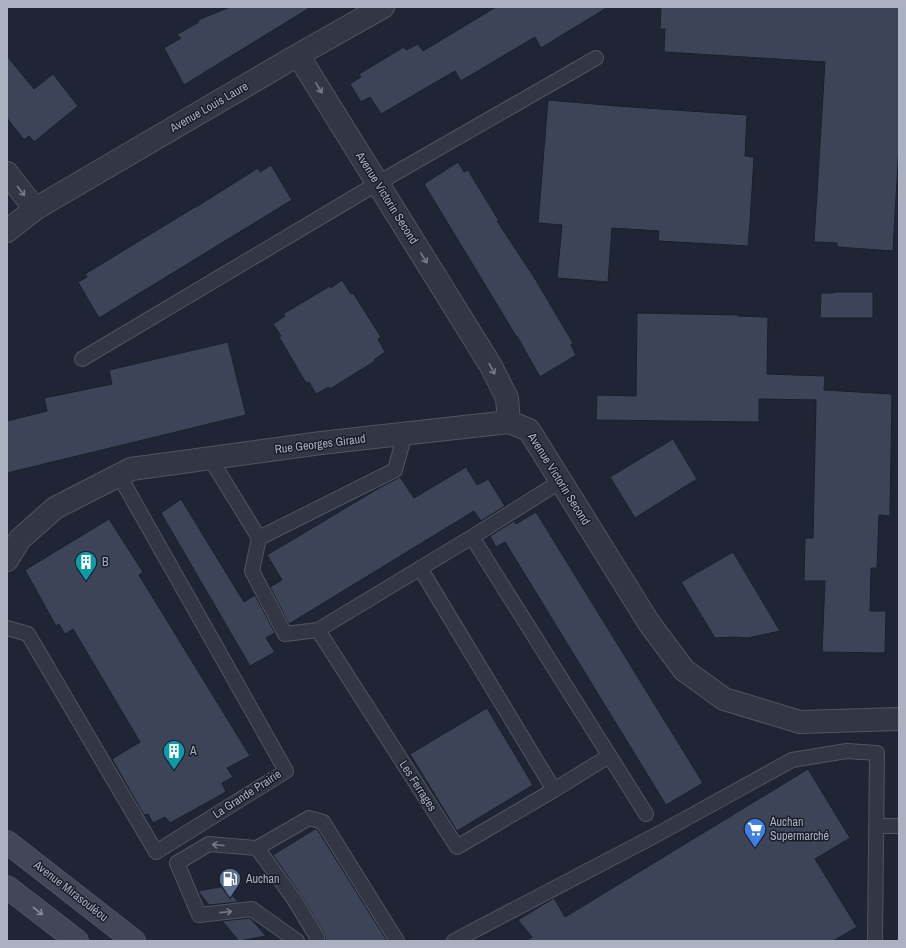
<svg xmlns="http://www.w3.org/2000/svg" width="906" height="948" font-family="'Archivo Narrow',sans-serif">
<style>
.building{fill:#3d4457;stroke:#1a1f2b}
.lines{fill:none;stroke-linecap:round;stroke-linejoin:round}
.lane-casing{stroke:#505463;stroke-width:16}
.street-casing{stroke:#505463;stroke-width:24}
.secondary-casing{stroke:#505463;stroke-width:24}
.lane{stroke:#333745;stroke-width:14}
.street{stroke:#333745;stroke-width:22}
.secondary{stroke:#414658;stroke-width:22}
.oneway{stroke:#767a8a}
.oneway2{stroke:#878c9d}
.labels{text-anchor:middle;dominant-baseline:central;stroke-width:3;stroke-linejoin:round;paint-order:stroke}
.street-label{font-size:12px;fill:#acb1c2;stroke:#181d29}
.poi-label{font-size:12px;fill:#acb1c2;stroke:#181d29;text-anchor:start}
</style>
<rect width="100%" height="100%" fill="#1f2534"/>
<!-- building -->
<path class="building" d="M230,7H311L184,85L164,48L181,38L176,35L199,22L198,20Z
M496,7H608L541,48L535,37L461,81L455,71L381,114L370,97L361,102L350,84L361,77L359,74L404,47L406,50L418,44L423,51Z
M661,7H899V144L893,251L837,247V243L814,242L825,62L664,52L665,29H660Z
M7,56L34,89L53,74L78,106L34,142L29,136L24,140L7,118Z
M548,100L617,106L747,115L745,156L754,157L750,223L748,246L658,241L659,231L612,228L608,282L557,278L562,225L538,223Z
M458,162L464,172L468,170L499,221H497L534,277L573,343L571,345L576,355L540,377L517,336H516L424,184Z
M271,165L292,200L99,318L78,282L87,277L85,274L195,207H196L258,168L260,172Z
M342,280L351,294L353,293L381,337L378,339L385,352L374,360L375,361L330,389L329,387L316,394L309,382L306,383L279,337L281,336L273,324L285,316L283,314L330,286L331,288Z
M833,292H873V318H820L821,293H833Z
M637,313L738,315V316L768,317L767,374L825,376L824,390L892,394L890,516L879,515L877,568H871L870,611H886L885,653L822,652L825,581H804L805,538H813L816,400L759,399V422L596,420L597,395L636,396Z
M228,342L246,415L7,473V421L47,411L44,398L112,384L109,370Z
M673,439L697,479L635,518L610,477Z
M466,467L477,485L488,479L505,506L481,521L474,511L289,624L270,587L282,580L267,555L379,488L400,477L414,498Z
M181,499L244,602L255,595L275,633L266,638L275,652L250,666L161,513Z
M536,512L703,783L666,805L505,542L496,547L490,536L514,521L516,524Z
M109,519L143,572L139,575L250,756L227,768L233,777L222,783L226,792L170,823L165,817L153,823L148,814L144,815L112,759L140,742L73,629L65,634L59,624L56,626L25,570Z
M733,552L780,631L748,638L734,637L715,638L681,582Z
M487,708L533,785L457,831L410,754Z
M808,769L850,838L815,859L857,927L833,941H526L532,937L518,920L554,898L565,917Z
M315,829H317L387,941H326L324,933L301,895L273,855Z
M225,886L238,902L209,905L198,891Z
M250,918L266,936L239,941L222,921Z"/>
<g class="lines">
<!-- lane casing -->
<g class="lane-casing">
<path id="lane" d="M82,359L378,183L596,58
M210,458L259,538L395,470L405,434
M561,481L472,537L646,814
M259,538L252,571L285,634L318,630
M420,568L554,790L457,847L318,630L472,537
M7,628L28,634L156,852L286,771L119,475
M554,790L609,756
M876,826H899
M257,848L294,899L317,937V941
M297,941L252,909L199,915L177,863L209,844L257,848L309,818L323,822L397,941
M454,941L658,834L792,760L847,751L877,753L875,941"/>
</g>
<!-- street casing -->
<g class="street-casing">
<path id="street" d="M298,55L491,366L507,398L509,422
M7,173L35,209
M7,231L35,209L298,55L383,7
M7,560L20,539L55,508L131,469L321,443L509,422L529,430L649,623L684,670L724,699L800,722L899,719"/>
</g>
<!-- secondary casing -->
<g class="secondary-casing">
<path id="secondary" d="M7,842L134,941
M7,887L77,941"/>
</g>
<!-- lane -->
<use href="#lane" class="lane"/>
<!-- street -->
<use href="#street" class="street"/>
<!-- secondary -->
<use href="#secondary" class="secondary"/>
</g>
<!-- one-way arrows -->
<defs><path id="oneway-shaft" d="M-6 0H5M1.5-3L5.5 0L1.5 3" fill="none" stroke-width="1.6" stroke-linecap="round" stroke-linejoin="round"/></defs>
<g class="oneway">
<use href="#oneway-shaft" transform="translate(319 88) rotate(58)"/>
<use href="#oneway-shaft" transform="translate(21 191) rotate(52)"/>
<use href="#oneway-shaft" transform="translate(424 258) rotate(58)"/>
<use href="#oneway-shaft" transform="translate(492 369) rotate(62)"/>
<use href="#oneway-shaft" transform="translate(218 845) rotate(-175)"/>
<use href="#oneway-shaft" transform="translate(226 912) rotate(-6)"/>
</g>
<use class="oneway2" href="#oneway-shaft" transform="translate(38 911) rotate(38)"/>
<!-- icons -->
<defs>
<g id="building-pin" transform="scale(1.15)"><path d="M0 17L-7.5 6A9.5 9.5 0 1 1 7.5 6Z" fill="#0f9aa8" stroke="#181d29"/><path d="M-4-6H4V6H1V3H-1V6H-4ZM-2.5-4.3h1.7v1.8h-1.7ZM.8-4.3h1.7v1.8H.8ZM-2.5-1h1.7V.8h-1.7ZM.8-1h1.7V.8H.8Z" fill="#fff"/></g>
<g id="supermarket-pin" transform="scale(1.15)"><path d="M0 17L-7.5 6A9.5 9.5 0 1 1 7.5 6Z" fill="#3f7fe0" stroke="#181d29"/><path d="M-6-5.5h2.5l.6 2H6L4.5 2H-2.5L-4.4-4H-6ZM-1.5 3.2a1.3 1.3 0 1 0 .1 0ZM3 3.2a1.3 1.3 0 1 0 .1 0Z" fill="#fff"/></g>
<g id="fuel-pin" transform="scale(1.15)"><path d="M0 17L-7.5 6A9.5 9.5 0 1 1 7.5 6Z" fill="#5c6f8a" stroke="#181d29"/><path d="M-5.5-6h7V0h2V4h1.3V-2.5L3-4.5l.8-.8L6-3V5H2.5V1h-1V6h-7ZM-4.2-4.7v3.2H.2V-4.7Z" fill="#fff"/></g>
</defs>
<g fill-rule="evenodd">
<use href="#building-pin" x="86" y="562"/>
<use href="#building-pin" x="174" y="751"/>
<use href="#supermarket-pin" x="755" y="829"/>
<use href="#fuel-pin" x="230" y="879"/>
</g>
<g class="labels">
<!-- street labels -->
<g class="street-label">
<text transform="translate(209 107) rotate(-30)">Avenue Louis Laure</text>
<text transform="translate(387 198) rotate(58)">Avenue Victorin Second</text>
<text transform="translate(320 444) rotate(-7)">Rue Georges Giraud</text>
<text transform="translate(559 479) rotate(58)">Avenue Victorin Second</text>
<text transform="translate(418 786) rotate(57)">Les Ferrages</text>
<text transform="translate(247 794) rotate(-33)">La Grande Prairie</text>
<text transform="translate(71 891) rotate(38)">Avenue Mirasouléou</text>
</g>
<!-- poi labels -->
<g class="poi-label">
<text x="102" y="562">B</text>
<text x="190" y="751">A</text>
<text x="770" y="822">Auchan<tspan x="770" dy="14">Supermarché</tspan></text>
<text x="246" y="879">Auchan</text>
</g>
</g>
<!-- border -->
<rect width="906" height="948" fill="none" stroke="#acb1c2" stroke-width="16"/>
</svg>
